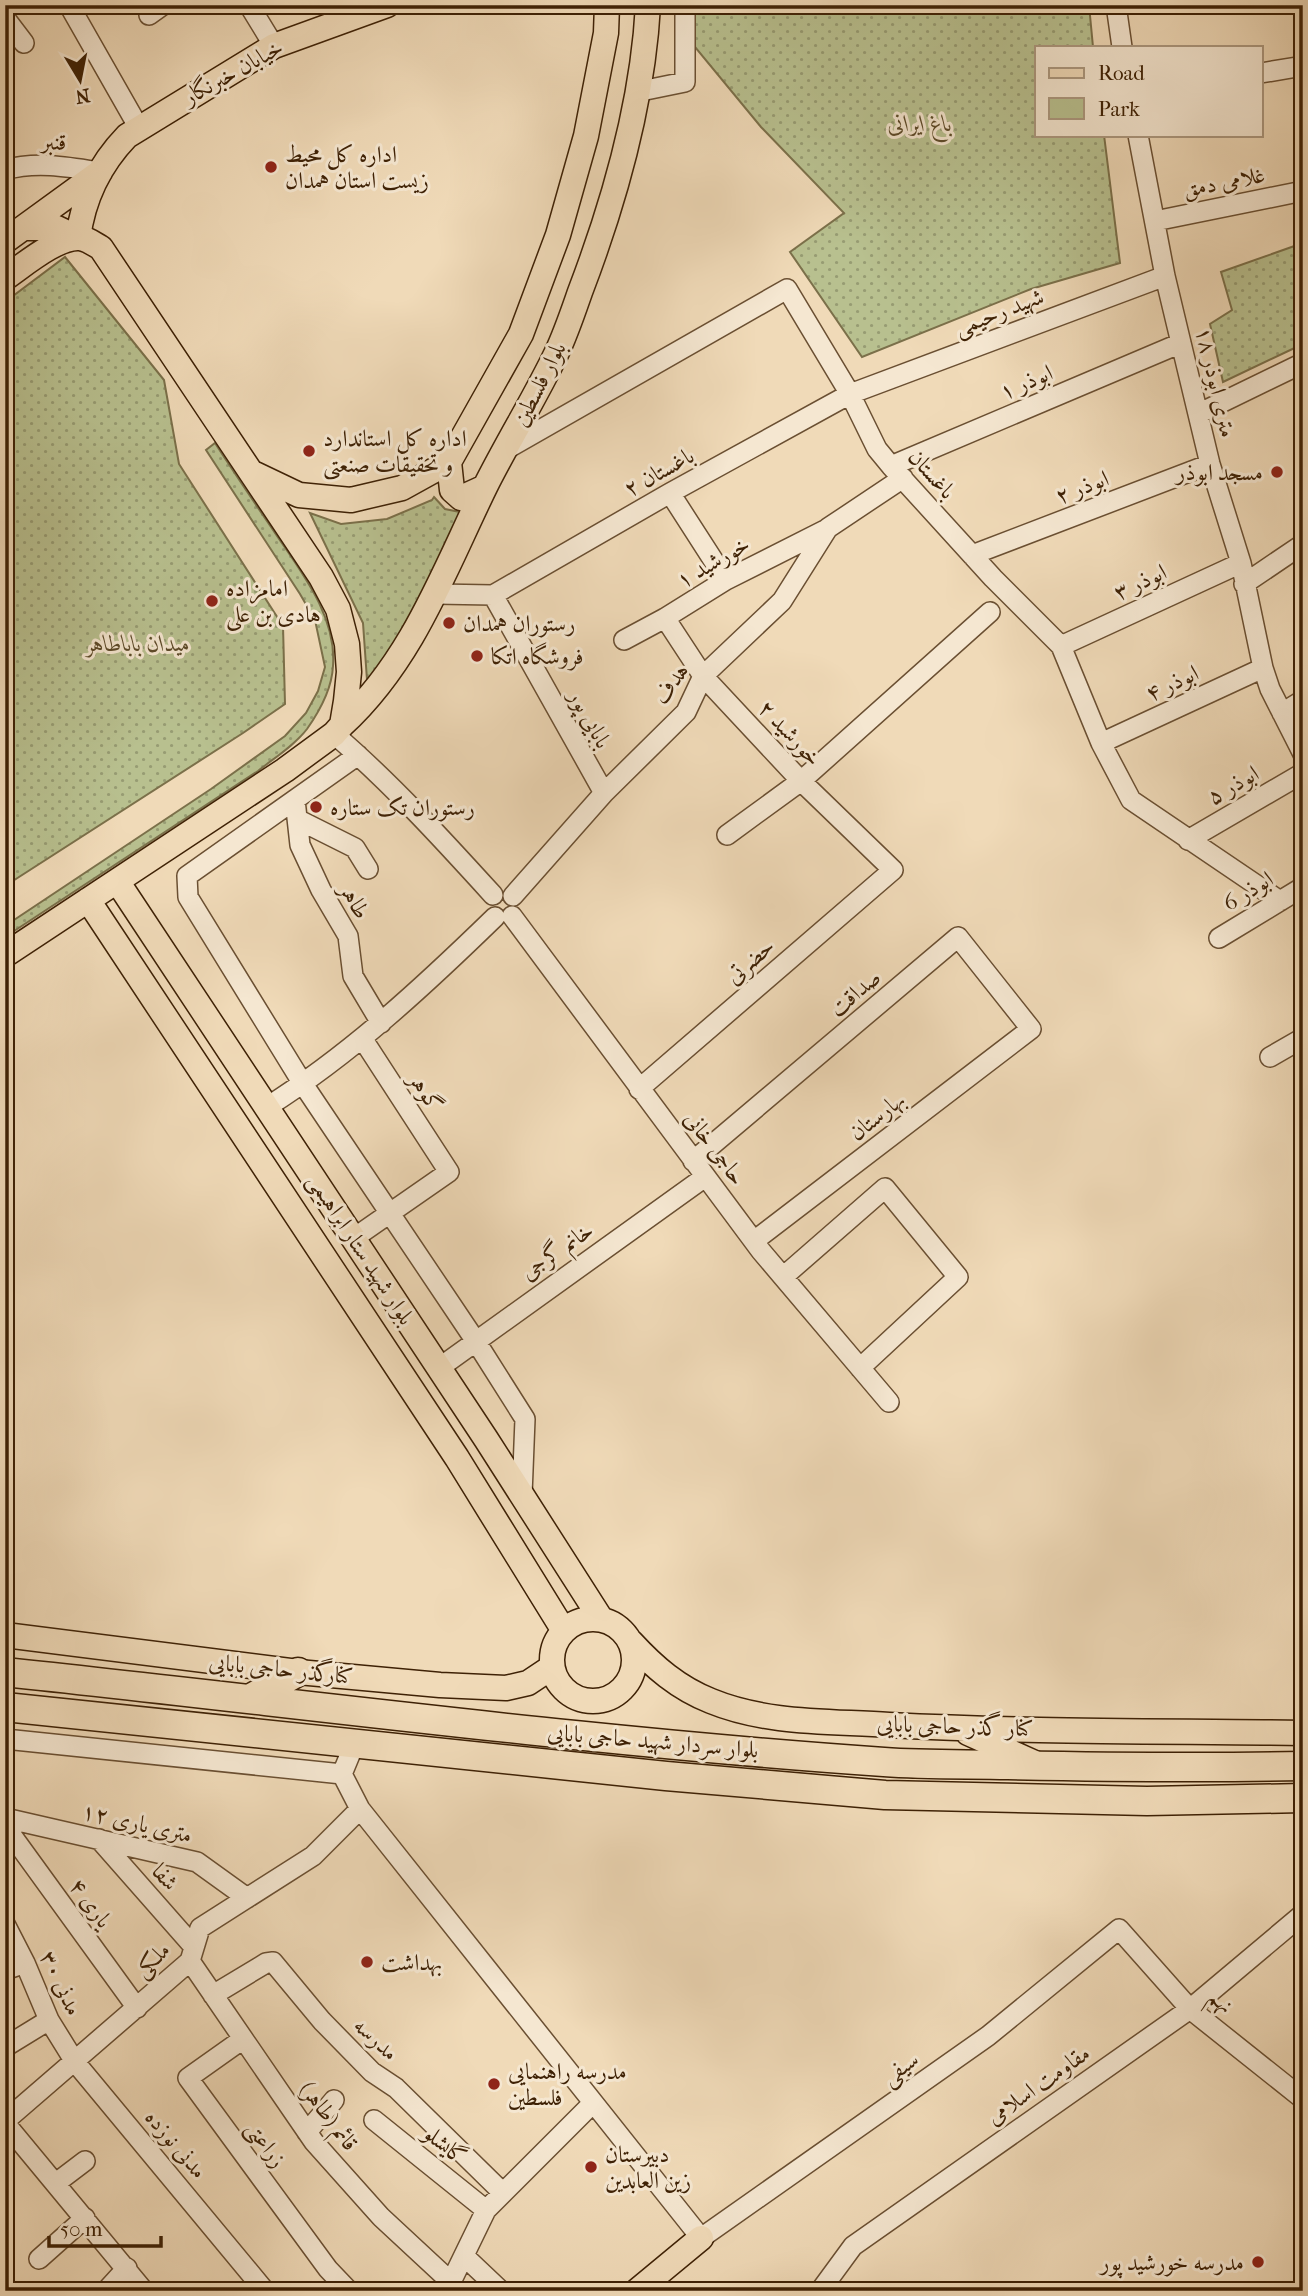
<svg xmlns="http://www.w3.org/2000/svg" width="1308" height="2296" font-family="'IM FELL French Canon',Amiri,serif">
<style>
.green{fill:url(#green-dots);stroke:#7b704a;stroke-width:2}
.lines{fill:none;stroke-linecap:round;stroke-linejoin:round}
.minor-casing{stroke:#6a4f32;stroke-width:22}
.major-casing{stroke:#3e2105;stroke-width:27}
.highway-casing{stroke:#3e2105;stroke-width:31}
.minor{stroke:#f5e7d1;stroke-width:19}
.major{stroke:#f0dab8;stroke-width:24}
.highway{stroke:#f0dab8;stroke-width:28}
.poi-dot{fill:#8f2418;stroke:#f5e7d1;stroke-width:2.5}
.labels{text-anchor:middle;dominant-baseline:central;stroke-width:6;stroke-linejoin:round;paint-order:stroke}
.street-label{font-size:23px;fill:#3e2105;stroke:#f5e7d1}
.park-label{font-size:23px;font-style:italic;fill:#5c4928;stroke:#f5e7d1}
.poi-label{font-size:23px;fill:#3e2105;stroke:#f5e7d1;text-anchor:start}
</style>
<defs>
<pattern id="green-dots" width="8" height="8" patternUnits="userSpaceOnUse" patternTransform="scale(1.75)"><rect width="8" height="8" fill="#b8c08f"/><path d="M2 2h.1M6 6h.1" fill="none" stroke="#979c73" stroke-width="1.8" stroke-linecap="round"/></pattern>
</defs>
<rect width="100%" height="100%" fill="#f0dab8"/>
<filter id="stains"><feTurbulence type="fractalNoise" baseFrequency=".00286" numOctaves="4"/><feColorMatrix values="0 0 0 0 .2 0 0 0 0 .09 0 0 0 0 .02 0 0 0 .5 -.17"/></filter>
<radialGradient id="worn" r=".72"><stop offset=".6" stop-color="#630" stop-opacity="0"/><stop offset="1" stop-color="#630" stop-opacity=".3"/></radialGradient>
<!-- green -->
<path class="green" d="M693,5H1089L1093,47H1037V135H1104L1120,263L1031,289L862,357L790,252L844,213L761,127L690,41Z
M1303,243V344L1223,382L1210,324L1232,310L1221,272Z
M65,257L164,380L179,464L283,626L285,704L243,733L5,886V302Z
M215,443C233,471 252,499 271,527C298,568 337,614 333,666C332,688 319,712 307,729C294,746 274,758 258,771L5,937V926L211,789L285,736L306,713L318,691L325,667L315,620L300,594L206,450Z
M434,497L445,509L465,513L390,656L367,680L363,623L310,513L341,524L387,519L432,500Z"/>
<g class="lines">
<!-- minor casing -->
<g class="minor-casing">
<path id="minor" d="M69,5L139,128
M249,5L274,46
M1116,5L1122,47
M149,15L163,5
M5,18L24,43
M1261,73L1303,66
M636,92L685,82V5
M1138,135L1165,276L1198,414L1210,464L1241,563L1263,668L1270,689L1303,754
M5,170C36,161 69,167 100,172
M1155,221L1303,191
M1198,414L1303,363
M505,450L787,289L850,394L877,449L891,466L993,578L1061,646L1101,743L1131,800L1280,901
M891,466L1181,343
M670,493L726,580
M972,555L1210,464
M1244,584L1303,544
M436,594L493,595
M493,595L670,493L850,394L1165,276
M493,595L604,793
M624,640L665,618L726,580L827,529
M1061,646L1241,563
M1282,713L1303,700
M334,734C391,783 443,840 493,895
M1101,743L1263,668
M358,755L187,876L188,897L303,1084L475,1340L525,1419L522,1495
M295,800L300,845L321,890L348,936L353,976L381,1023
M299,820L355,848L368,869
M727,835L801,781L990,612
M1188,840L1303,773
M513,896L604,793L686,712L703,676L782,601L828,528L903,478
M512,916L761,1251L889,1402
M1219,938L1303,887
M1270,1057L1303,1038
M639,1089L893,870L801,781L703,676L665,618
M267,1107C351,1054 424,986 495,917
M693,1161L958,937L1031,1029L754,1241
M354,1238L449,1172L362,1038
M783,1277L885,1188L958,1277L860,1368
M439,1368L705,1177
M5,1739L342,1774
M354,1745L342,1774L360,1809L701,2238L988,2036L1119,1929L1190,2009L1303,2099
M5,1818L197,1862L247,1898
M5,1826L137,2008
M99,1839L194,1947
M5,1924L25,1963L49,2020L75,2062L265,2291
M190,1961L314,2142L381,2217L451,2282L486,2210L593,2103
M5,1970L25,1963
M213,1995L266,1963L273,1962L322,2021L372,2072L396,2088L503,2193
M243,2039L188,2078L328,2269L349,2291
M5,2047L49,2020
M374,2120L486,2210
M5,2121L190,1961L200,1928L313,1856L360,1809
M5,2123L144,2291
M307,2132L334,2100
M56,2183L85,2161
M464,2256L501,2291
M39,2259L85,2218
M106,2291L127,2268
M820,2291L853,2246L1190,2009L1303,1914"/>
</g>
<!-- major casing -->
<g class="major-casing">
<path id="major" d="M24,228H57L78,238C83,199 100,164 127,136L274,46L387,5
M5,241L100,172
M5,278C24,265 58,236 80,238C88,239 94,244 101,248L321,577L338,609L347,644L349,672L346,701L342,725L334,734L285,770L5,955
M449,462L452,490L461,498L485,487
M255,474L299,495L351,500L402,488L449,462L521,334L558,235L586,136L606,33L607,5
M342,725C412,661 444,571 485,487C508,441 535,398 557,352C566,333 573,312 580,292C614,203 643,101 648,5
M117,881L486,1439L601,1619
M88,900L457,1458L564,1631
M552 1660a41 41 0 1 1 82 0a41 41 0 1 1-82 0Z
M5,1635L298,1672L440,1685L506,1688L528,1683L552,1667
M631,1642C654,1667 678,1688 711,1701C767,1724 830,1721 889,1725C1027,1732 1165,1731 1303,1733
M968,1733L1037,1764
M637,2291L701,2238"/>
</g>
<!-- highway casing -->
<g class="highway-casing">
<path id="highway" d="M5,1672C298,1703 590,1742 884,1762C925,1765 967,1764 1008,1765C1107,1767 1204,1768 1303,1766
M251,1698L298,1672
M5,1707L666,1776L885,1795L1147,1801L1303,1798"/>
</g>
<!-- minor -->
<use href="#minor" class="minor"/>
<!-- major -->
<use href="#major" class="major"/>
<!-- highway -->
<use href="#highway" class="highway"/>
</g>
<!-- markers -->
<g class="poi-dot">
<circle cx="271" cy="167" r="7"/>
<circle cx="309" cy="451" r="7"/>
<circle cx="1277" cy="472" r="7"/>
<circle cx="212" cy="601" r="7"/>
<circle cx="449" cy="623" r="7"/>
<circle cx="477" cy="656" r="7"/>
<circle cx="316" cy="807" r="7"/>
<circle cx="367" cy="1962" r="7"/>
<circle cx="494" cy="2084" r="7"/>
<circle cx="591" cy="2167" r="7"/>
<circle cx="1258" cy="2262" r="7"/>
</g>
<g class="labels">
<!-- street labels -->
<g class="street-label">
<text transform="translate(233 72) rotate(-29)">خیابان خبرنگار</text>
<text transform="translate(54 142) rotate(3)">قنبر</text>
<text transform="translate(1224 182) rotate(-11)">غلامی دمق</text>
<text transform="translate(999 312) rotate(-21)">شهید رحیمی</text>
<text transform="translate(1026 382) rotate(-23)">ابوذر ۱</text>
<text transform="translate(1216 382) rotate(77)">۱۸ متری ابوذر</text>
<text transform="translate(539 384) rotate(-63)">بلوار فلسطین</text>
<text transform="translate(659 472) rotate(-29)">باغستان ۲</text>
<text transform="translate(932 474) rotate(48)">باغستان</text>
<text transform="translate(1082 487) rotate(-21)">ابوذر ۲</text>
<text transform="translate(713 562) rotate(-30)">خورشید ۱</text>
<text transform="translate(1140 582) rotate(-25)">ابوذر ۳</text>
<text transform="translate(1172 683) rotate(-25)">ابوذر ۴</text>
<text transform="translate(671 684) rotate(-56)">هدف</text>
<text transform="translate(590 719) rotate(61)">بابایی پور</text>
<text transform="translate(790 733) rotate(47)">خورشید ۲</text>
<text transform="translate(1233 785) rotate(-30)">ابوذر ۵</text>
<text transform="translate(1248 891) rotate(-32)">ابوذر 6</text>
<text transform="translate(355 901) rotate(61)">طاهر</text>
<text transform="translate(750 961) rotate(-41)">حضرتی</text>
<text transform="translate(855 993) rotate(-40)">صداقت</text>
<text transform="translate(426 1092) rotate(57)">گوهر</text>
<text transform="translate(877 1116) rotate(-38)">بهارستان</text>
<text transform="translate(715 1148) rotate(53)">حاجی خانی</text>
<text transform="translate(361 1249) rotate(57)">بلوار شهید ستار ابراهیمی</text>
<text transform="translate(557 1251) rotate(-35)">خانم گرجی</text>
<text transform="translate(281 1669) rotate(6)">کنارگذر حاجی بابایی</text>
<text transform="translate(955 1726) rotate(2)">کنار گذر حاجی بابایی</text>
<text transform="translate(653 1741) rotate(5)">بلوار سردار شهید حاجی بابایی</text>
<text transform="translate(137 1823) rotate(13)">۱۲ متری یاری</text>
<text transform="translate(165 1877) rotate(48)">شفا</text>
<text transform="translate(91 1903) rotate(54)">یاری ۴</text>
<text transform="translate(152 1960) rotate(-45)">ملکی</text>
<text transform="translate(61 1983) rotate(65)">مدنی ۳۰</text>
<text transform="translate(1221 2001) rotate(40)">نهم</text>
<text transform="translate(376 2039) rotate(43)">مدرسه</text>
<text transform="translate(900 2068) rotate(-35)">سیفی</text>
<text transform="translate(1038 2085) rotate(-35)">مقاومت اسلامی</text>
<text transform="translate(329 2116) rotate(53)">قائم (طاهر)</text>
<text transform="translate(176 2144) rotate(50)">مدنی نوزده</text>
<text transform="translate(266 2144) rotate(54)">زراعتی</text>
<text transform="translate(445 2145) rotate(39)">گایشلو</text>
</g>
<!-- park labels -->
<g class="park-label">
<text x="920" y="123">باغ ایرانی</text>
<text x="138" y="643">میدان باباطاهر</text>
</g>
<!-- poi labels -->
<g class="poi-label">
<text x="285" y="154">اداره کل محیط<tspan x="285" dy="26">زیست استان همدان</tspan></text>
<text x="323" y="438">اداره کل استاندارد<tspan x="323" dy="26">و تحقیقات صنعتی</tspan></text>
<text x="1263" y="472" text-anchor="end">مسجد ابوذر</text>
<text x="226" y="588">امامزاده<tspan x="226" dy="26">هادی بن علی</tspan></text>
<text x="463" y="623">رستوران همدان</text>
<text x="491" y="656">فروشگاه اتکا</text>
<text x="330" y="807">رستوران تک ستاره</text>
<text x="381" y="1962">بهداشت</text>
<text x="508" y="2071">مدرسه راهنمایی<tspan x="508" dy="26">فلسطین</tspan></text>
<text x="605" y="2154">دبیرستان<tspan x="605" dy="26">زین العابدین</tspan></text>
<text x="1244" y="2262" text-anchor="end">مدرسه خورشید پور</text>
</g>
</g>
<!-- margin -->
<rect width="1308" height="2296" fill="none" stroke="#f0dab8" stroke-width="28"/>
<rect x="7" y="7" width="1294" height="2282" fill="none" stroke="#3e2105" stroke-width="3.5"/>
<rect x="14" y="14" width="1280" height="2268" fill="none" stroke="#3e2105" stroke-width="2"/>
<!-- legend -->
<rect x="1035" y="46" width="228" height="91" fill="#f5e7d1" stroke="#ac987f" stroke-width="2"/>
<rect x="1049" y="68" width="35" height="10" fill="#f0dab8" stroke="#ac987f" stroke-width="2"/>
<text x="1098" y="80" font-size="21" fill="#3e2105">Road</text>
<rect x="1049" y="98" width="35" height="21" fill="#b8c08f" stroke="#ac987f" stroke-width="2"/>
<text x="1098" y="116" font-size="21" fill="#3e2105">Park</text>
<!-- north arrow -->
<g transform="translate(80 80) rotate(170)" stroke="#f5e7d1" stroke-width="5" paint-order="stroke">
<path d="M0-5L12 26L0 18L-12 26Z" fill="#3e2105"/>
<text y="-10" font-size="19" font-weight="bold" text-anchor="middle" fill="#3e2105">N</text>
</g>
<!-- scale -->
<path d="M49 2236v10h112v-10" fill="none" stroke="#3e2105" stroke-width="3.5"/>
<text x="60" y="2236" font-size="21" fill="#3e2105" stroke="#f5e7d1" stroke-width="5" paint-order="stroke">50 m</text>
<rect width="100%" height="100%" filter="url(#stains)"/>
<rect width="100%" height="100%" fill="url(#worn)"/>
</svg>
